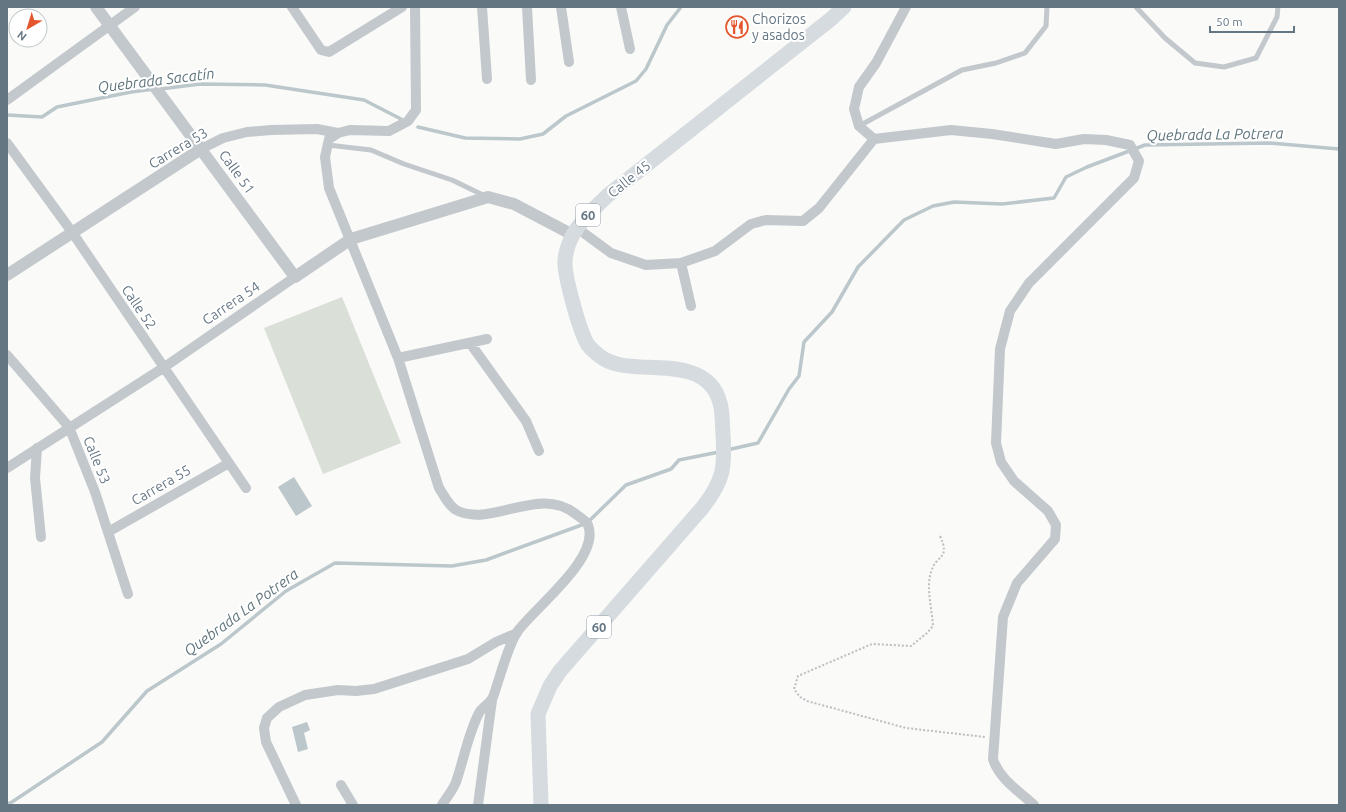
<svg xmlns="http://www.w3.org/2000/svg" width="1346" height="812" font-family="Ubuntu,sans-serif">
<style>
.green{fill:#dadfd7}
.water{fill:#bbc7cb}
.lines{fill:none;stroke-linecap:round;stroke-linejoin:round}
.stream{stroke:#bbc7cb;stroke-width:3.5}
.path{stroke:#bbbfc2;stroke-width:2;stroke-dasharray:2 2;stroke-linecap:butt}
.service{stroke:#c3c8cc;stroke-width:5}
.minor{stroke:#c3c8cc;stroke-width:10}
.tertiary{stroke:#c3c8cc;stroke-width:12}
.primary{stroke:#d6dbdf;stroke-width:15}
.labels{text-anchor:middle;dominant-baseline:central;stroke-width:4;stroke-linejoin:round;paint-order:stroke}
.shield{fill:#fff;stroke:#939fa8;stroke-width:1}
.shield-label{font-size:13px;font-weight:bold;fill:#657683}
.poi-label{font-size:14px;fill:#657683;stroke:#fff;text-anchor:start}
.street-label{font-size:14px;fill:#657683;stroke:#fff}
.water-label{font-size:15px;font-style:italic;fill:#60757c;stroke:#fff}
</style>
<rect width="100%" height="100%" fill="#fafaf8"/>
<!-- green -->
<path class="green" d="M342,297L401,443L323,474L264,328Z"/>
<!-- water -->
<path class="water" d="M294,477L312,506L296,516L278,487Z
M307,722L310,730L304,733L308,749L298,752L292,727Z"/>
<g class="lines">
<!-- stream -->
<path class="stream" d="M160,89L201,84L265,85L364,100L401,119
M7,115L42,117L57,107L131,92L154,89
M418,127L465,138L520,139L543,134L566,116L636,81L646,69L667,25L681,7
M727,450L758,443L789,389L799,376L804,342L832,312L858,267L904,220L933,206L954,202L1002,204L1054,198L1066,177L1087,167L1145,145L1269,143L1339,149
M7,804L12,802L102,742L147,691L221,644L286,591L335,563L452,566L486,560L587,523L626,485L671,469L679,460L719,452"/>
<!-- path -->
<path class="path" d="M940,536C951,560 936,554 931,572C926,588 932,609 933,626L927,633L911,646L872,644L798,676L794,689L800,697L807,701L906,728L985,737"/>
<!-- service -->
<path class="service" d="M1136,7L1165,38L1195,63L1224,67L1256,58L1277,17L1278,7
M859,126L962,70L996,63L1025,53L1046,26L1047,7
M328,145L371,150L404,164L452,180L485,196"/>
<!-- minor -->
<path class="minor" d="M292,7L321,50L329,52L402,7
M482,7L487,79
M527,7L531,80
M561,7L569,62
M621,7L630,49
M906,7L876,63L859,87L854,109L859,126L874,139L951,130L992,134L1056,144L1084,139L1106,140L1130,145L1139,161L1134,178L1029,283L1010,311L1000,349L996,443L1001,462L1014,481L1048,511L1056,525L1055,539L1017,583L1003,617L993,759C999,779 1020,792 1034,805
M7,100L135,7
M338,133L329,139L325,157L329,188L398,358L439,488C444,495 449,507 458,511C493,527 541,484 577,515C581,518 586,521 588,525C601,558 534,608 517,632C507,648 500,678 493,697C490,704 482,707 479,713C468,734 464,759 456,782C453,790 447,797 442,805
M7,143L72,232L246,488
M201,149L223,138L247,132L271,130L317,129L338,133L350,130L389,131L408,121L416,110L415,7
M577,228L611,253L646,265L681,263L691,306
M681,263L715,251L751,224L766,220L803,221L819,208L874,139
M470,343L526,421L539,451
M7,355L69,427L95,492L128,594
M398,358L487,339
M37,448L35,478L41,537
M7,468L163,368L295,277
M108,532L229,463
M341,785L353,805
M296,805L266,742L264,728L267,718L279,707L305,695L338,690L356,691L374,689L468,659L496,642L517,633
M478,805L492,700"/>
<!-- tertiary -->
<path class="tertiary" d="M96,7L295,277L351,239L488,197L514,204L573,235
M7,275L201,149"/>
<!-- primary -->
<path class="primary" d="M541,805L538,714L550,686L560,671L703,507C724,480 725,467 723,434C722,424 723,413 720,403C711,367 672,368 642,367C629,366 616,366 604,359C598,355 592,350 588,345C580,333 564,275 565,261C565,256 567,250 568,246C575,225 592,211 607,196L831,19L844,7"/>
</g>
<!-- icons -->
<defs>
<g id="restaurant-ring" transform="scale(1.15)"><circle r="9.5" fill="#fff" stroke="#e4572e" stroke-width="1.5"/><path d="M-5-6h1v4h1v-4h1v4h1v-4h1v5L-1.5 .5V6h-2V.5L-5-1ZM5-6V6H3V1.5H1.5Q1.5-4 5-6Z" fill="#e4572e"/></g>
</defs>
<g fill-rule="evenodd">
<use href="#restaurant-ring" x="737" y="27"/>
</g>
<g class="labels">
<!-- shield labels -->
<g class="shield">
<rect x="576" y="204" width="24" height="22" rx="3"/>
<rect x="587" y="616" width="24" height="22" rx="3"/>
</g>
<g class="shield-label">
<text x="588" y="215">60</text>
<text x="599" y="627">60</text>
</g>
<!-- poi labels -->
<g class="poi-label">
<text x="752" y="19">Chorizos<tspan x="752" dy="16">y asados</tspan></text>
</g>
<!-- street labels -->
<g class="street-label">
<text transform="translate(178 148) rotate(-31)">Carrera 53</text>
<text transform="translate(237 172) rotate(54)">Calle 51</text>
<text transform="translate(629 179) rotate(-39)">Calle 45</text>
<text transform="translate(231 303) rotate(-34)">Carrera 54</text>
<text transform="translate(139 307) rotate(56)">Calle 52</text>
<text transform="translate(97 460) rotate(68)">Calle 53</text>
<text transform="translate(161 485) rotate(-30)">Carrera 55</text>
</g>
<!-- water labels -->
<g class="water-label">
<text transform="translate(156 80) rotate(-7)">Quebrada Sacatín</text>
<text transform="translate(1215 134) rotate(-1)">Quebrada La Potrera</text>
<text transform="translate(241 612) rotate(-36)">Quebrada La Potrera</text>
</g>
</g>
<!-- border -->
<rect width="1346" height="812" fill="none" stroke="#657683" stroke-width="16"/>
<!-- north arrow -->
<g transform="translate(28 28) rotate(218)"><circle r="19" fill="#ffffff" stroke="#c1c8cd"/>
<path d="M0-3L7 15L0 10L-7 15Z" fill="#e4572e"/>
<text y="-6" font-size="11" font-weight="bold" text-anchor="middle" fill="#657683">N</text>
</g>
<!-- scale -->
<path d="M1210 26v6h84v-6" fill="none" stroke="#657683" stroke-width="2"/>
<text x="1216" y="26" font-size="12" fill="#657683" stroke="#ffffff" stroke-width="3" paint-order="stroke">50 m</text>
</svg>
